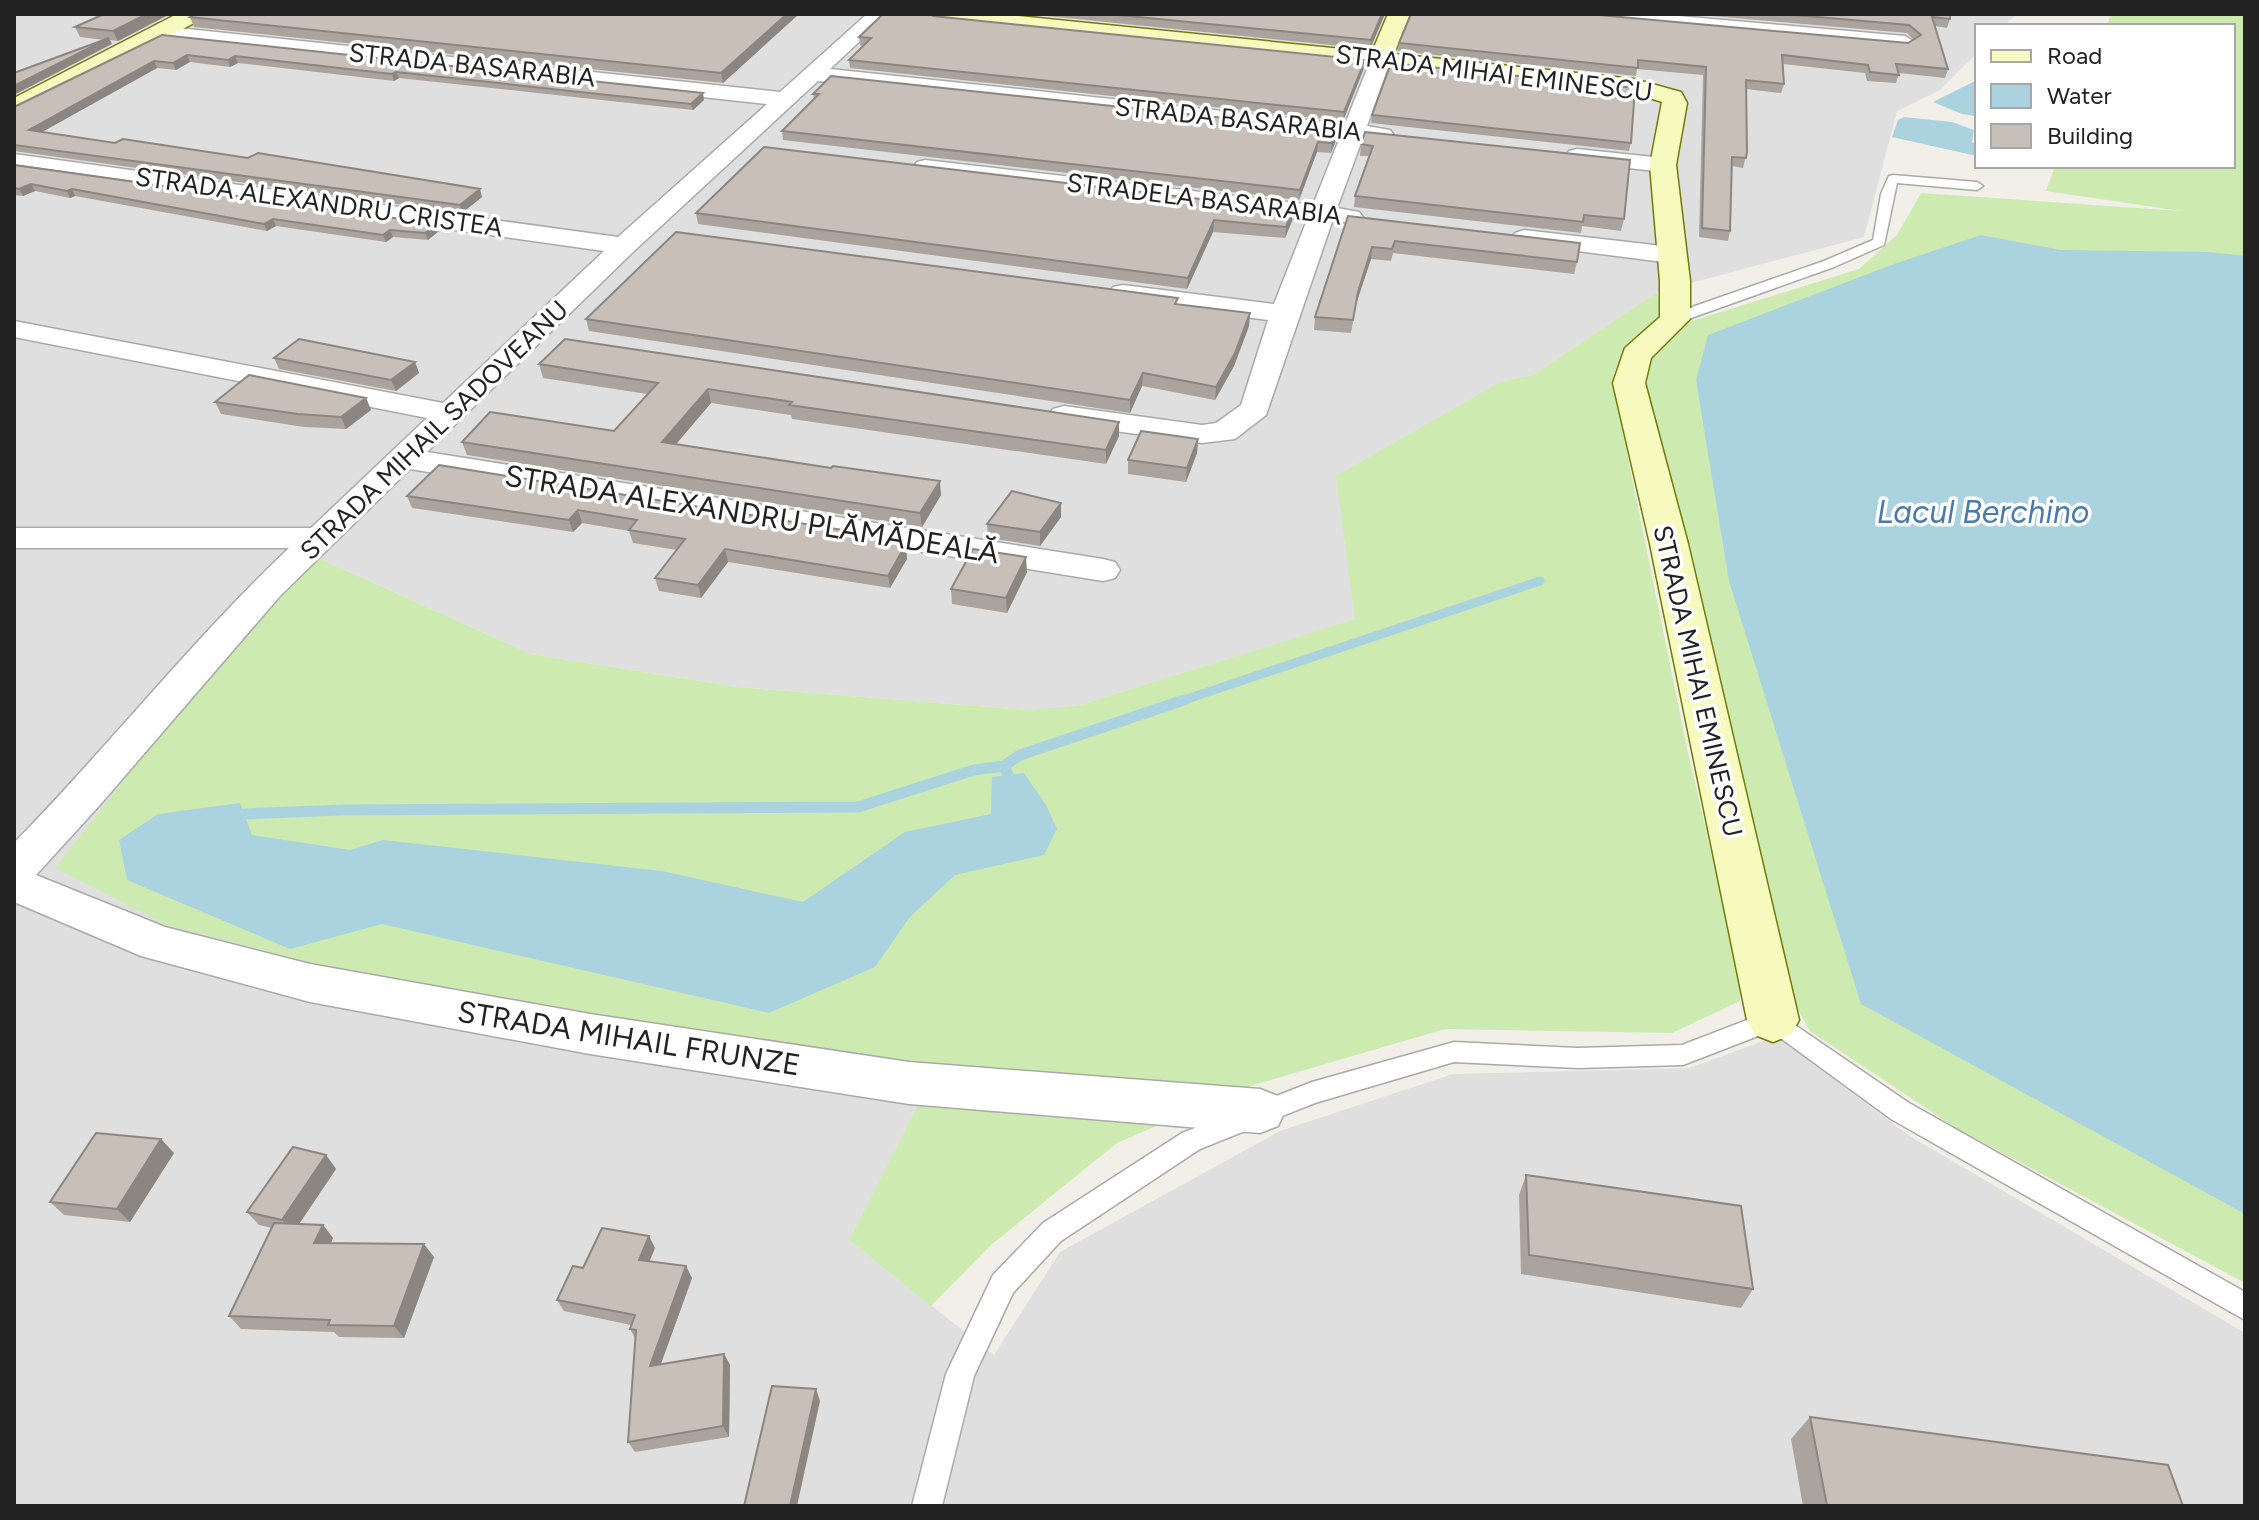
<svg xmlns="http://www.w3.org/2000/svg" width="2259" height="1520" font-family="Figtree,sans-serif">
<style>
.residential{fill:#e0dfdf}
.grass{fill:#cdebb0}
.water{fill:#aad3df}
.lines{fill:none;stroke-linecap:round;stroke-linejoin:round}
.stream-far1{stroke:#aad3df;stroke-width:9}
.stream{stroke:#aad3df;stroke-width:11}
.lane-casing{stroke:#a9a9a9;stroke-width:3}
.street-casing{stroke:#a9a9a9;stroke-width:3}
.secondary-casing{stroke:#707d05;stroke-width:3}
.lane{fill:#fff;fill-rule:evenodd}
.street{fill:#fff;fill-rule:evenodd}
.secondary{fill:#f7fabf;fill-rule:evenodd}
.wall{fill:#aba49e}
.shaded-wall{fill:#8b8681}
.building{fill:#c7bfb8;stroke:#8b8681;stroke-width:2}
.labels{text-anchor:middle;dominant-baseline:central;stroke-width:7;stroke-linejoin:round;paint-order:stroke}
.far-street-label{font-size:26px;fill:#222;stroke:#fff}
.street-label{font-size:30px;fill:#222;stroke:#fff}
.water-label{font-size:32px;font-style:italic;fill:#4a7aab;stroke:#fff}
</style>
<rect width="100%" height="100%" fill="#f2efe9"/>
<!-- residential -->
<path class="residential" d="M14,14H2016L2004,26H1977V53L1940,90L1897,111L1864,237L1657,292L1533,375L1502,381L1356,619L1080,705L1029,710L738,687L531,654L314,556L938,1067L849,1240L994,1355L1060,1252L1280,1131L1453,1074L1690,1068L1777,1036L1908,1135L2245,1333V1506H14Z"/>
<!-- grass -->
<path class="grass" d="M2111,14H2245V1283L1956,1128L1810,1031L1787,990L1645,386L1650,357L1685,323L1859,269L1897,235L1921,193L2181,211L2046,191L2055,166H2233V26H2107Z
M1657,292L1664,318L1626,351L1613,374L1616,399L1687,748L1739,972L1740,1001L1672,1033L1445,1029L1247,1087L1117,1143L991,1245L931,1306L849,1240L937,1068L689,1039L359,975L167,925L55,868L229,646L314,556L531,654L738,687L1029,710L1080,705L1355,619L1336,476L1502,381L1533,375Z"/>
<!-- water -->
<path class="water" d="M1977,80L1975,116L1962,114L1933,102Z
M1904,117L1952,122L1974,130L1972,142L1977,146V156L1892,137L1898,120Z
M1981,235L2061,250L2210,252L2245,256V1214L1861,1004L1729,581L1696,380L1708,335L1894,264Z
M1024,773L1046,805L1057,829L1044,855L955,875L910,917L875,967L769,1013L382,924L290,949L127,880L119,840L158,814L240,803L252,835L350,850L383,840L662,871L803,902L905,832L991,814L992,777Z"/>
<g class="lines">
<!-- stream-far1 -->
<path class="stream-far1" d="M1178,702L1540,581"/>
<!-- stream -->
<path class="stream" d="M1008,775L1004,766L1020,755L1184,700
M244,814L342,810L858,807L974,770L1004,766"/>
<!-- lane casing -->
<g class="lane-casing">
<path id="lane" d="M1893,175L1977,182L1983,186L1977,190L1897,183L1884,245L1834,267L1680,322L1668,319L1695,306L1824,261L1873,240L1881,194L1889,176Z
M1773,1010L1909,1103L2245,1292V1320L1891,1119L1771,1031L1683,1065L1578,1068L1454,1062L1315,1103L1200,1149L1061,1241L1013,1293L974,1376L942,1506H912L946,1374L993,1275L1043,1223L1182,1133L1312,1082L1454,1042L1578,1048L1682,1045Z"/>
</g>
<!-- street casing -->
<g class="street-casing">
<path id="street" d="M867,14H889L830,69L1345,124L1371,59L1381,53L1388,55L1391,59L1367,126L1390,130L1394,135L1390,140H1362L1337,208L1359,212L1363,217L1359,222H1332L1266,415L1235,439L1202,443L1064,424L1053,421L1049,415L1053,409L1064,406L1202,425L1216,423L1241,405L1268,320L1123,301L1113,299L1109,293L1113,287L1123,285L1274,304L1307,220L925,174L917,172L913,167L917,162L925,160L1313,205L1340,137L818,81L633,252L427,452L1103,559L1115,562L1120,570L1115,578L1103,581L410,469L280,596L99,806L36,875L165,927L310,964L590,1014L909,1062L1260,1089L1278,1096L1285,1111L1278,1126L1260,1133L909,1104L590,1054L310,1002L141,956L14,902V843C108,747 192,640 289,548H14V528H311L427,418L14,337V321L443,403L604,251L14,168V154L618,237L767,104L160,38L150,32L160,26L780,92Z
M1578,14H1656L1905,36L1915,42L1905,48L1588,20Z
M1577,149L1663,158L1671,160L1675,165L1671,170L1663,172L1569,161L1565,156L1569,151Z
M1524,230L1671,247L1680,249L1684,255L1680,261L1671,263L1515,243L1511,238L1515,233Z"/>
</g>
<!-- secondary casing -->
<g class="secondary-casing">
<path id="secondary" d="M177,14H205L202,19L14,115V98Z
M923,14H998L1372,52L1388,14H1410L1394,54L1634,79L1681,92L1687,103L1676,165L1690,281V319L1651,358L1645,383L1688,544L1799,1020L1791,1035L1773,1042L1755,1035L1747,1020L1650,544L1613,383L1625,348L1660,317V281L1650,165L1662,102L1634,93L934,21Z"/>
</g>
<!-- lane -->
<use href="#lane" class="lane"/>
<!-- street -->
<use href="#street" class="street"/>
<!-- secondary -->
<use href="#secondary" class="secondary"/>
</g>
<!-- wall -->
<path class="wall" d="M104,14H170L118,41L110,40L112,44L104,40L80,37L75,27Z
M799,14L723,83L194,27L190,17Z
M1028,14H1385L1370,49Z
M1690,14H1950V19L1947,28L1935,26L1948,69L1945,78L1899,73L1896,83L1867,81L1865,73L1783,64L1784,84L1781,93L1746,89L1747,152L1743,168L1732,166L1730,231L1728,241L1699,237L1703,75L1637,69L1636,76L1398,51L1399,43L1589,15L1908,43L1913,39L1907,33Z
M933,16L1365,60L1364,68L1343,121L850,68L849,60L863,46L860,45L859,37Z
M162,35L704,100L693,110L399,78L394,81L238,63L230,67L190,62L176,70L157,68L42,132L482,197L462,213L14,151V107Z
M813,94L1336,140L1331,153L1317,152L1299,200L783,140L782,131L814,99Z
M1372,115L1631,143L1629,151L1371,123Z
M1365,132L1624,219L1621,231L1582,226L1581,233L1354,207L1355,196L1369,156H1360L1361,144Z
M14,164L437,224L439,231L428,240L393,237L386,242L276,226L267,231L75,196L70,198L35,191L23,196L14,195Z
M696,213L1292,221L1285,238L1213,232L1187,289L698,224Z
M1348,216L1577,262L1574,274L1393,253L1391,261L1371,259L1356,304L1351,333L1314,330L1315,317Z
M1178,304L1249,326L1234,366L1215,400L1142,386L1130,413L589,331L586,319Z
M274,358L415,362L419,373L396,391L279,369Z
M539,364L1119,436L1106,464L792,419L791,415L711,403L676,444L941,495L922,527L467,455L462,442L614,431L647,394L543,378Z
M366,398L371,410L346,429L304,427L221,414L215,402Z
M1198,439L1197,453L1186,482L1128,474V460Z
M407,496L905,540L907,559L890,588L728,562L701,598L659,591L655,578L677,550L633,543L629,531L582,523L573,532L412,508Z
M1061,503V517L1040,546L988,538L987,524Z
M1027,572L1007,613L952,604L951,589Z
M174,1153L130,1222L64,1215L50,1202Z
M326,1155L336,1169L299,1224L323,1225L333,1238L331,1243L434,1257L404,1338L339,1337L334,1332L241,1329L229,1316L272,1228L259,1225L247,1212Z
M1526,1175L1753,1289L1741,1308L1521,1274L1519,1195Z
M655,1248L649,1261L692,1278L661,1364L724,1354L730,1365L729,1437L635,1452L628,1442L636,1340L630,1329L631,1325L564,1311L557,1300L583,1268Z
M1810,1417L2183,1506H1803L1791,1439Z"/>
<!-- shaded-wall -->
<path class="shaded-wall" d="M147,14H170L118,41L113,31Z
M787,14H799L723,83L721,73Z
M1382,14H1385L1370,49L1371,40Z
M109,38L112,44L14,95V86Z
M187,55L190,62L176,70L173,63Z
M235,56L238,63L230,67L228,60Z
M1365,60L1364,68L1343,121L1344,112Z
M154,61L157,68L33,137L29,130Z
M396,72L399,78L394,81L392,74Z
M703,93L704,100L693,110L691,104Z
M1337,130L1336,140L1331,153L1332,143Z
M1318,142L1317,152L1299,200L1300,190Z
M31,184L35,191L23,196L19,189Z
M72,189L75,196L70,198L67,191Z
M480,189L482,197L462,213L460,205Z
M1292,210V221L1285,238L1286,227Z
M273,219L276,226L267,231L264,224Z
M1214,220L1213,232L1187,289L1188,278Z
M437,224L439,231L428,240L425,233Z
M390,230L393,237L386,242L383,235Z
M1372,247L1371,259L1356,304L1351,333L1358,292Z
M1250,313L1249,326L1234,366L1215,400L1216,387Z
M415,362L419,373L396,391L391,380Z
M1143,373L1142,386L1130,413V400Z
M708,389L711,403L666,456L662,442Z
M366,398L371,410L346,429L341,417Z
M1119,422V436L1106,464V450Z
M1198,439L1197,453L1186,482L1187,468Z
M940,481L941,495L922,527L920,513Z
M1061,503V517L1040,546V532Z
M578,510L582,523L573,532L569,520Z
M905,540L907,559L890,588L888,576Z
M725,549L728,562L701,598L698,585Z
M1026,557L1027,572L1007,613L1006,598Z
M161,1139L174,1153L130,1222L117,1209Z
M326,1155L336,1169L293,1233L282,1220Z
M323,1225L333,1238L325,1256L314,1243Z
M649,1236L655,1248L645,1272L639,1260Z
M424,1244L434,1257L404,1338L394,1326Z
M686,1266L692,1278L656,1377L650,1366Z
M724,1354L730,1365L729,1437L723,1426Z
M816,1389L820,1401L797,1506H790Z"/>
<!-- building -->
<path class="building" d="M104,14H147L113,31L75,27Z
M195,14H787L721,73L190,17Z
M883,14H930L933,16L1365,60L1344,112L849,60L871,38L859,37Z
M1108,14H1382L1371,40Z
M1411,14H1588L1908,43L1921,35L1909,25L1783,14H1950V19L1932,17L1948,69L1896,64L1899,75L1870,72L1868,65L1782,55L1784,84L1746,80L1747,152L1746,158L1732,157L1730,231L1702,228L1706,67L1638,60V68L1399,43Z
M162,35L703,93L691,104L396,72L392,74L235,56L228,60L187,55L173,63L154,61L29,130L115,143L123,139L248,158L258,153L480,189L460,205L14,145V107Z
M109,38L14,86V73Z
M1391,63L1635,88L1631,143L1372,115Z
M831,76L1337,130L1332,143L1318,142L1300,190L782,131L819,94H813Z
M1365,132L1630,160L1624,219L1584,215L1583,222L1355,196L1373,146L1361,144Z
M764,147L1292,210L1286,227L1214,220L1188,278L696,213Z
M14,165L437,224L425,233L390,230L383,235L273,219L264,224L72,189L67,191L31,184L19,189L14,188Z
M1348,216L1580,243L1577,262L1395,241L1392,249L1372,247L1358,292L1353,320L1315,317Z
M676,232L1178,298L1175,304L1250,313L1235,353L1216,387L1143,373L1130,400L586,319Z
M299,339L415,362L391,380L274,358Z
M565,339L1119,422L1106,450L789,405L792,402L708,389L662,442L831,468L833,466L940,481L920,513L462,442L490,412L614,431L658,383L539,364Z
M249,375L366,398L341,417L298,414L215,402Z
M1141,431L1198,439L1187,468L1128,460Z
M439,465L905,540L901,546H905L888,576L725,549L698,585L655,578L685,539L629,530L637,520L578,510L569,520L407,496Z
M1012,491L1061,503L1040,532L987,524Z
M973,549L1026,557L1006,598L951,589Z
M96,1133L161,1139L117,1209L50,1202Z
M293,1147L326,1155L282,1220L247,1212Z
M1526,1175L1741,1206L1753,1289L1529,1255Z
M274,1223L323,1225L314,1243L424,1244L394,1326L328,1325L330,1320L229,1316Z
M602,1228L649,1236L639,1260L686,1266L650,1366L724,1354L723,1426L628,1442L636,1330L630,1329L635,1315L557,1300L573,1266L583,1268Z
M772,1386L816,1389L790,1506H744Z
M1810,1417L2168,1465L2183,1506H1827Z"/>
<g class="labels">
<!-- far-street labels -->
<g class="far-street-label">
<text transform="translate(472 65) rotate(6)">STRADA BASARABIA</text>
<text transform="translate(1494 73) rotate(7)">STRADA MIHAI EMINESCU</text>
<text transform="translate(1238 119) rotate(6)">STRADA BASARABIA</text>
<text transform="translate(1204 199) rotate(7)">STRADELA BASARABIA</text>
<text transform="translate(319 202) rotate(8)">STRADA ALEXANDRU CRISTEA</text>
<text transform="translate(434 430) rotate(-44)">STRADA MIHAIL SADOVEANU</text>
<text transform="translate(1698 681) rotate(77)">STRADA MIHAI EMINESCU</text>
</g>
<!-- street labels -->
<g class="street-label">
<text transform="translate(752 514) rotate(9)">STRADA ALEXANDRU PLĂMĂDEALĂ</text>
<text transform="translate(629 1038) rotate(9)">STRADA MIHAIL FRUNZE</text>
</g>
<!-- water labels -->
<g class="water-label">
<text x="1983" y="512">Lacul Berchino</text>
</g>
</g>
<!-- border -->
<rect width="2259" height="1520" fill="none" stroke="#222222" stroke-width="32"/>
<!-- legend -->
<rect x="1975" y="24" width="260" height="144" fill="#ffffff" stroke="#a7a7a7" stroke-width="2"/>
<rect x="1991" y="50" width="40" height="12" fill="#f7fabf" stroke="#a7a7a7" stroke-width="2"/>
<text x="2047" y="64" font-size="24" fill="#222222">Road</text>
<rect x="1991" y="84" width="40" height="24" fill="#aad3df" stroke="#a7a7a7" stroke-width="2"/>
<text x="2047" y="104" font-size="24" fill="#222222">Water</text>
<rect x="1991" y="124" width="40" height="24" fill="#c7bfb8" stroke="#a7a7a7" stroke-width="2"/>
<text x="2047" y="144" font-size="24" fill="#222222">Building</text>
</svg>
